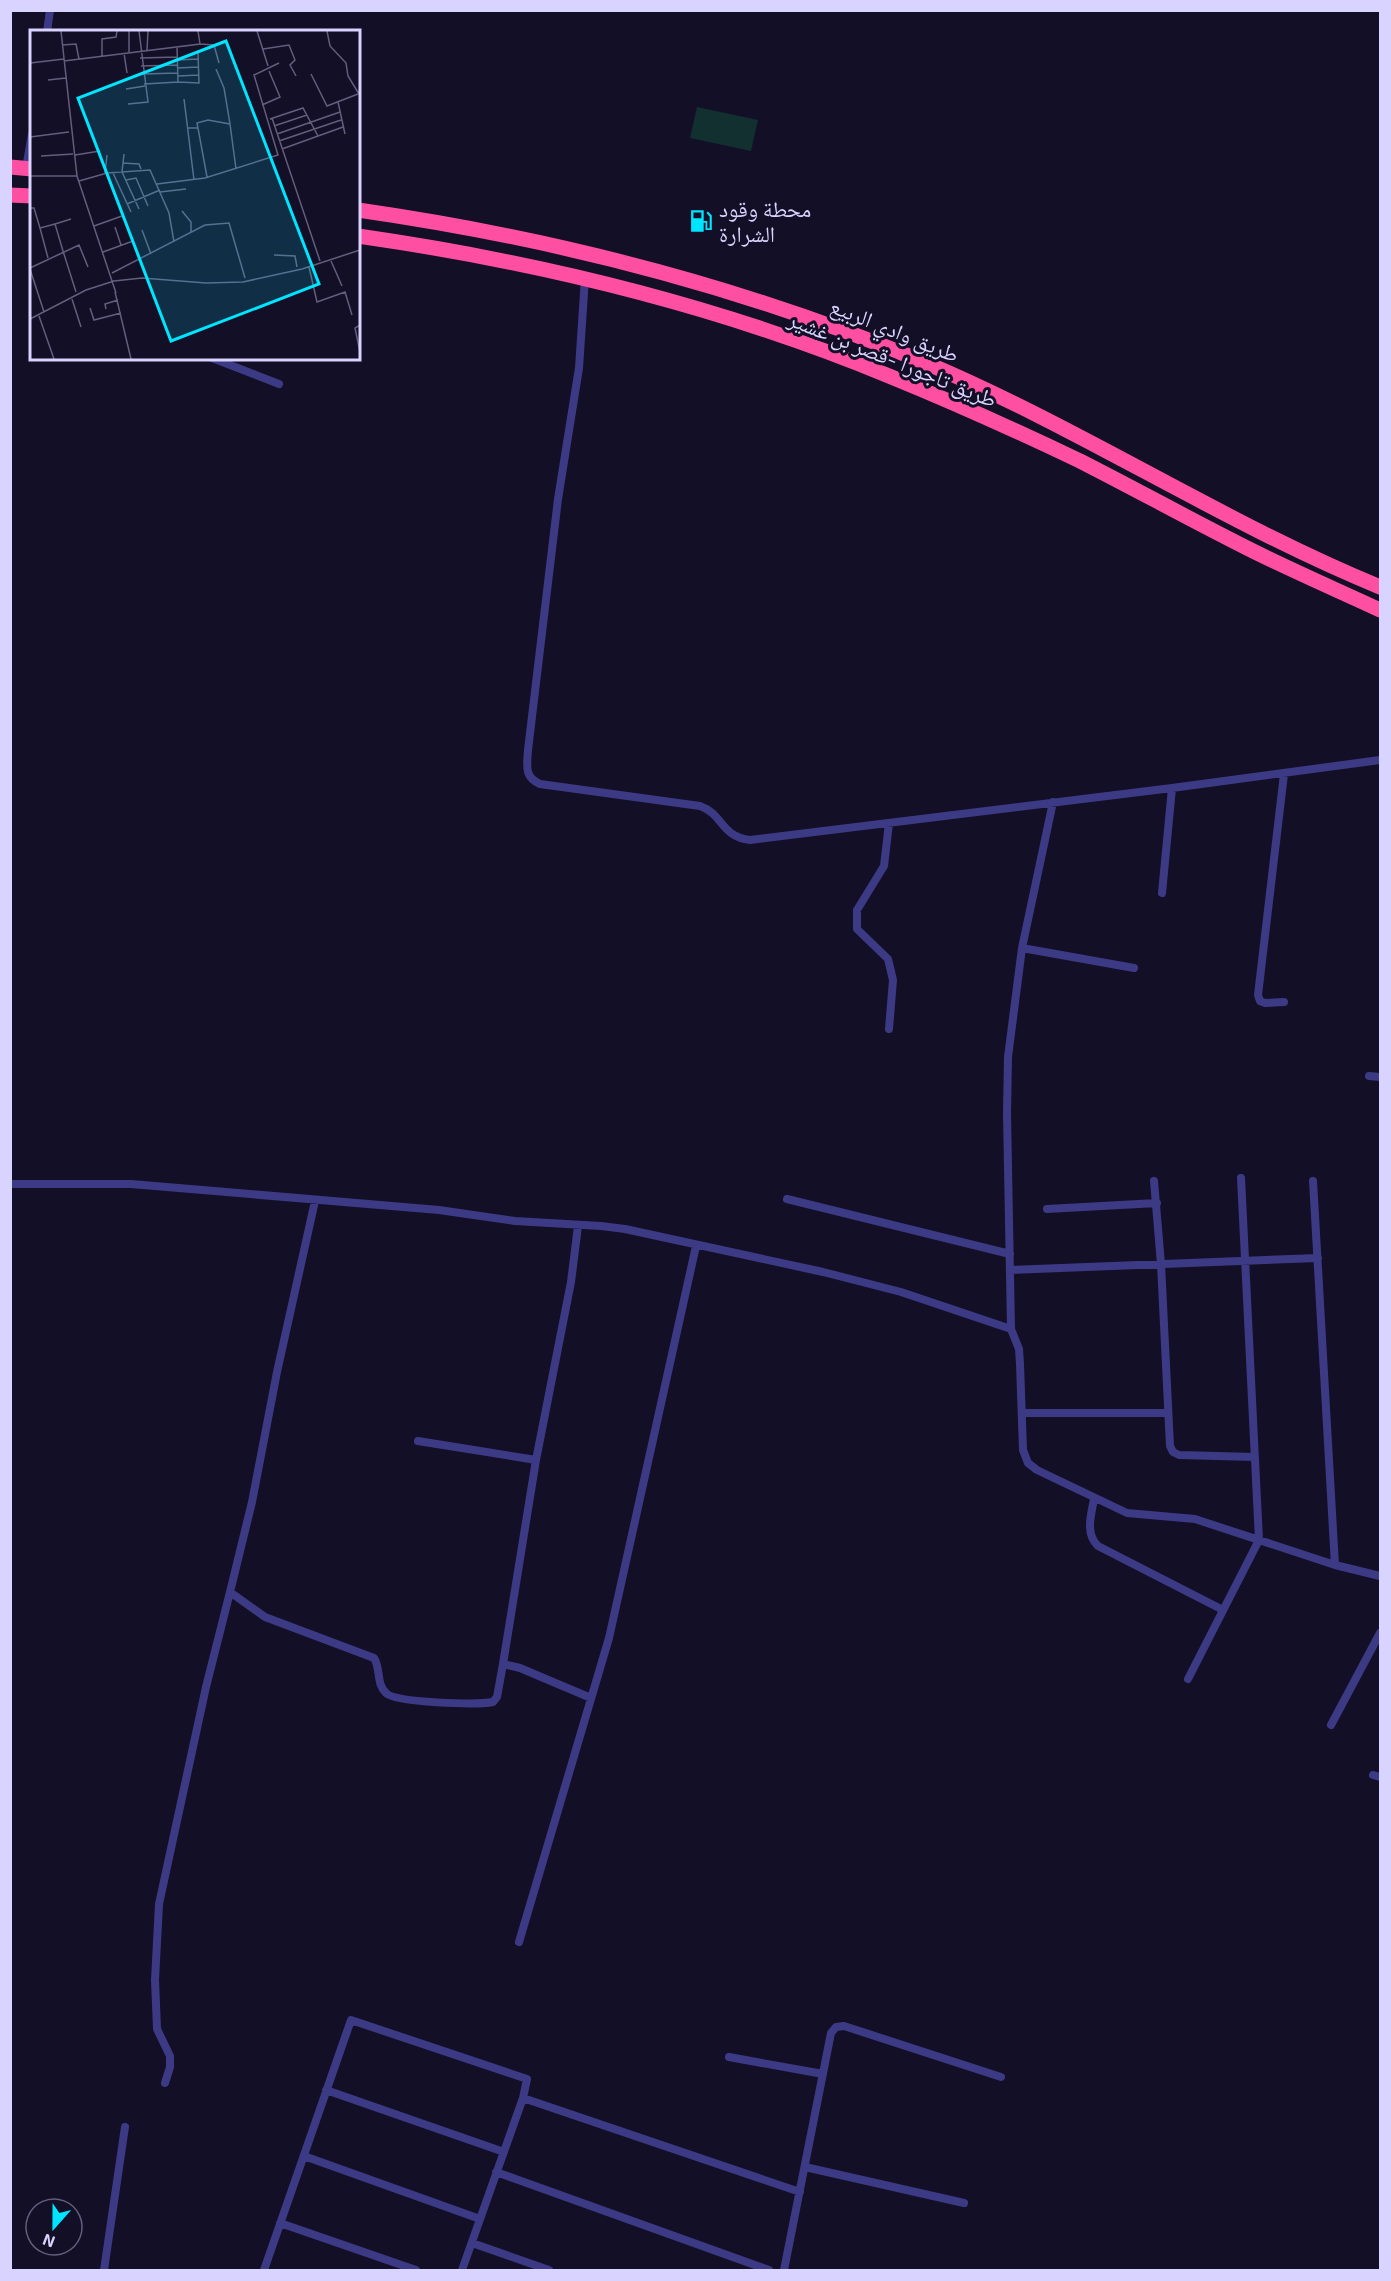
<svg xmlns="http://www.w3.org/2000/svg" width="1391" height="2281" font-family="'Exo 2','Noto Naskh Arabic',sans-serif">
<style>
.green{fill:#12302f}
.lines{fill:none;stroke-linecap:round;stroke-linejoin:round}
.street{stroke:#3d3a85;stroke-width:8}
.highway{stroke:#ff4fa3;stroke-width:15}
.labels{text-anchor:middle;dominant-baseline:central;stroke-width:6;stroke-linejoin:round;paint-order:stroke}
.poi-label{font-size:22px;fill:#d9d4ff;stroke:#130f26;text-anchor:start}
.street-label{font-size:22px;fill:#d9d4ff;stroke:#130f26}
.inset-road{fill:none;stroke:#625e7d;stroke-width:1.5}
.view{fill:#00e5ff;fill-opacity:0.15;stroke:#00e5ff;stroke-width:3}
.inset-edge{fill:none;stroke:#d9d4ff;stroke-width:3}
</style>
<rect width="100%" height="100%" fill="#130f26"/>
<!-- green -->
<path class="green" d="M697,107L758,120L751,151L690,138Z"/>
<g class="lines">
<!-- street -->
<path class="street" d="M47,32L50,10
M26,168L32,134
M585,278L579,368L558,499L528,750C527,766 524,777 540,784L700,806C723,814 721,837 750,840L1172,788L1380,760
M212,358L279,384
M1053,802L1022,948L1008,1057L1007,1113L1011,1329L1019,1349L1020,1364L1023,1450L1028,1463L1037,1470L1127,1513L1195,1519L1335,1565L1380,1576
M1162,893L1172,788
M1022,948L1134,968
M1284,1002L1265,1003L1260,1001L1258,995L1284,774
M889,1029L893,980L888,959L857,929V910L884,866L889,823
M1369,1076L1380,1077
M1154,1181L1161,1264L1170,1446L1173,1452L1179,1455L1255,1457
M1313,1181L1335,1565
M10,1184H131L439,1210L515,1221L601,1226L625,1229L823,1272L901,1292L1011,1329
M787,1199L1010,1254
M1047,1209L1157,1203
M578,1226L571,1282L536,1460L503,1664L520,1668L591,1698
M1010,1270L1318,1258
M1022,1413H1167
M418,1441L536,1460
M1094,1499C1091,1515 1085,1534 1098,1546L1223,1610
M230,1592L252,1502L277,1372L315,1201
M1188,1679L1259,1540L1241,1178
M1331,1725L1380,1633
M1373,1775L1380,1777
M519,1942L609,1638L696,1246
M729,2057L823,2074
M165,2083L170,2067V2056L157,2029L155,1980L159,1904L206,1687L230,1592L265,1617L374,1658C381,1669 376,1684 386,1693C396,1703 477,1705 493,1702L497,1697L503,1664
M326,2090L504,2152
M304,2156L480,2219
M805,2167L964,2203
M496,2172L769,2270
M280,2223L416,2270
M472,2243L549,2270
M104,2270L125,2127
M264,2270L351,2020L527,2079L523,2098
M462,2270L523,2098L800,2192
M784,2270L831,2033L836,2027L844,2026L1001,2077"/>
<!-- highway -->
<path class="highway" d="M10,167L32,169
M10,195L32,196
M358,210C553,238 744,287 926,363C1082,429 1224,523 1380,587
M358,236C539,262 720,306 889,376C953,402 1017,431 1080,461C1137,490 1193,521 1251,550C1293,571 1337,590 1380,610"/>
</g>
<!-- icons -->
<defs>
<g id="fuel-bare" transform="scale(1.8)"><path d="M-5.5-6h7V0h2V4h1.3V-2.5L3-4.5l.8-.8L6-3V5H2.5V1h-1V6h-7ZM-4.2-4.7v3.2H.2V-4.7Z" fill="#00e5ff" stroke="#130f26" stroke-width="2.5" paint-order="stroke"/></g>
</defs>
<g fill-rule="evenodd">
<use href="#fuel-bare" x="701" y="221"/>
</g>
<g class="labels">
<!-- poi labels -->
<g class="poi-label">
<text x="719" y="208">محطة وقود<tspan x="719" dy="25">الشرارة</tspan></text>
</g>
<!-- street labels -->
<g class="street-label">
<text transform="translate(895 329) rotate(22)">طريق وادي الربيع</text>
<text transform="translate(893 358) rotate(22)">طريق تاجورا -قصر بن غشير</text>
</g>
</g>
<!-- overview -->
<g transform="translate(30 30)">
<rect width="330" height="330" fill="#130f26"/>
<path class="inset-road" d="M31,1L47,146L86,263M99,1V22M227,1L238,36M297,1L300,16L316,33L318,46L329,64M170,14L184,15L189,33M32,15L46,14L49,29M233,19L259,15L265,30L260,35L266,46M117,20L118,1M94,23L97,43M72,26V9L86,7L87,1M110,28L147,27M147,30L168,29M34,31L170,14L168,1M0,33L34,29M111,36L147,35M147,38L169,37M113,44L147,43M281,44L297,76L328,64M148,46L169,45M18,50L36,48M148,52L169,53L168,23M114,54L148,52L147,17M96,59L115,56M154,69L164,150M308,72L315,104M98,74L118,72L109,1M232,75L250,67L239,41M242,88L290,231M240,89L273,78L288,106M200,94L206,139M244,96L277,85M157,98H168L177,147M168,98L167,93L178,90L200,94L194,58L186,39M247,104L310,82M0,107L39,102M249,111L311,90M252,119L313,97M94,124L92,142L109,179M45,125L70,121M11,126L43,124M93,133L109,134L111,139M75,143L77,125M83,143L101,182M0,146H47M96,150L106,148L118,176M49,151L77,143L120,140L139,183L144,212M127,154L175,148L248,125L224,45L249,33M130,162L156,159M97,174L130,160M0,178H4L10,198M152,181L161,192V203M64,196L92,186M85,197L91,215M112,200L121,224M33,221L25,194L41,189M33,221L46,262M73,222L103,211M244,225L265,226L267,237M18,228L10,198L25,194M301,231L312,256M279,237L287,272L315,262L322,285M0,238L49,215L58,237M0,239L14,282M82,243L175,195L199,193L215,248M85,262L101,329M42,269L51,297M60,278L64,290L91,283M76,279L75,274L88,270M9,286L24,329M0,289L56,260L84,251L112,248L176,253L213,252L272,239L330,220M330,295L325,298L330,322"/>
<path class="view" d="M196,11L289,254L141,311L48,68Z"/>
<rect width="330" height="330" class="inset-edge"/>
</g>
<!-- border -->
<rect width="1391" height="2281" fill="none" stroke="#d9d4ff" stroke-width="24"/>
<!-- north arrow -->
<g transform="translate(54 2227) rotate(201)"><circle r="28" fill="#130f26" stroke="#625e7d" stroke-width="1.5"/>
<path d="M0-4.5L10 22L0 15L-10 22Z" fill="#00e5ff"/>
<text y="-9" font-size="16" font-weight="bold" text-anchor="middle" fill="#d9d4ff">N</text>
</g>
</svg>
